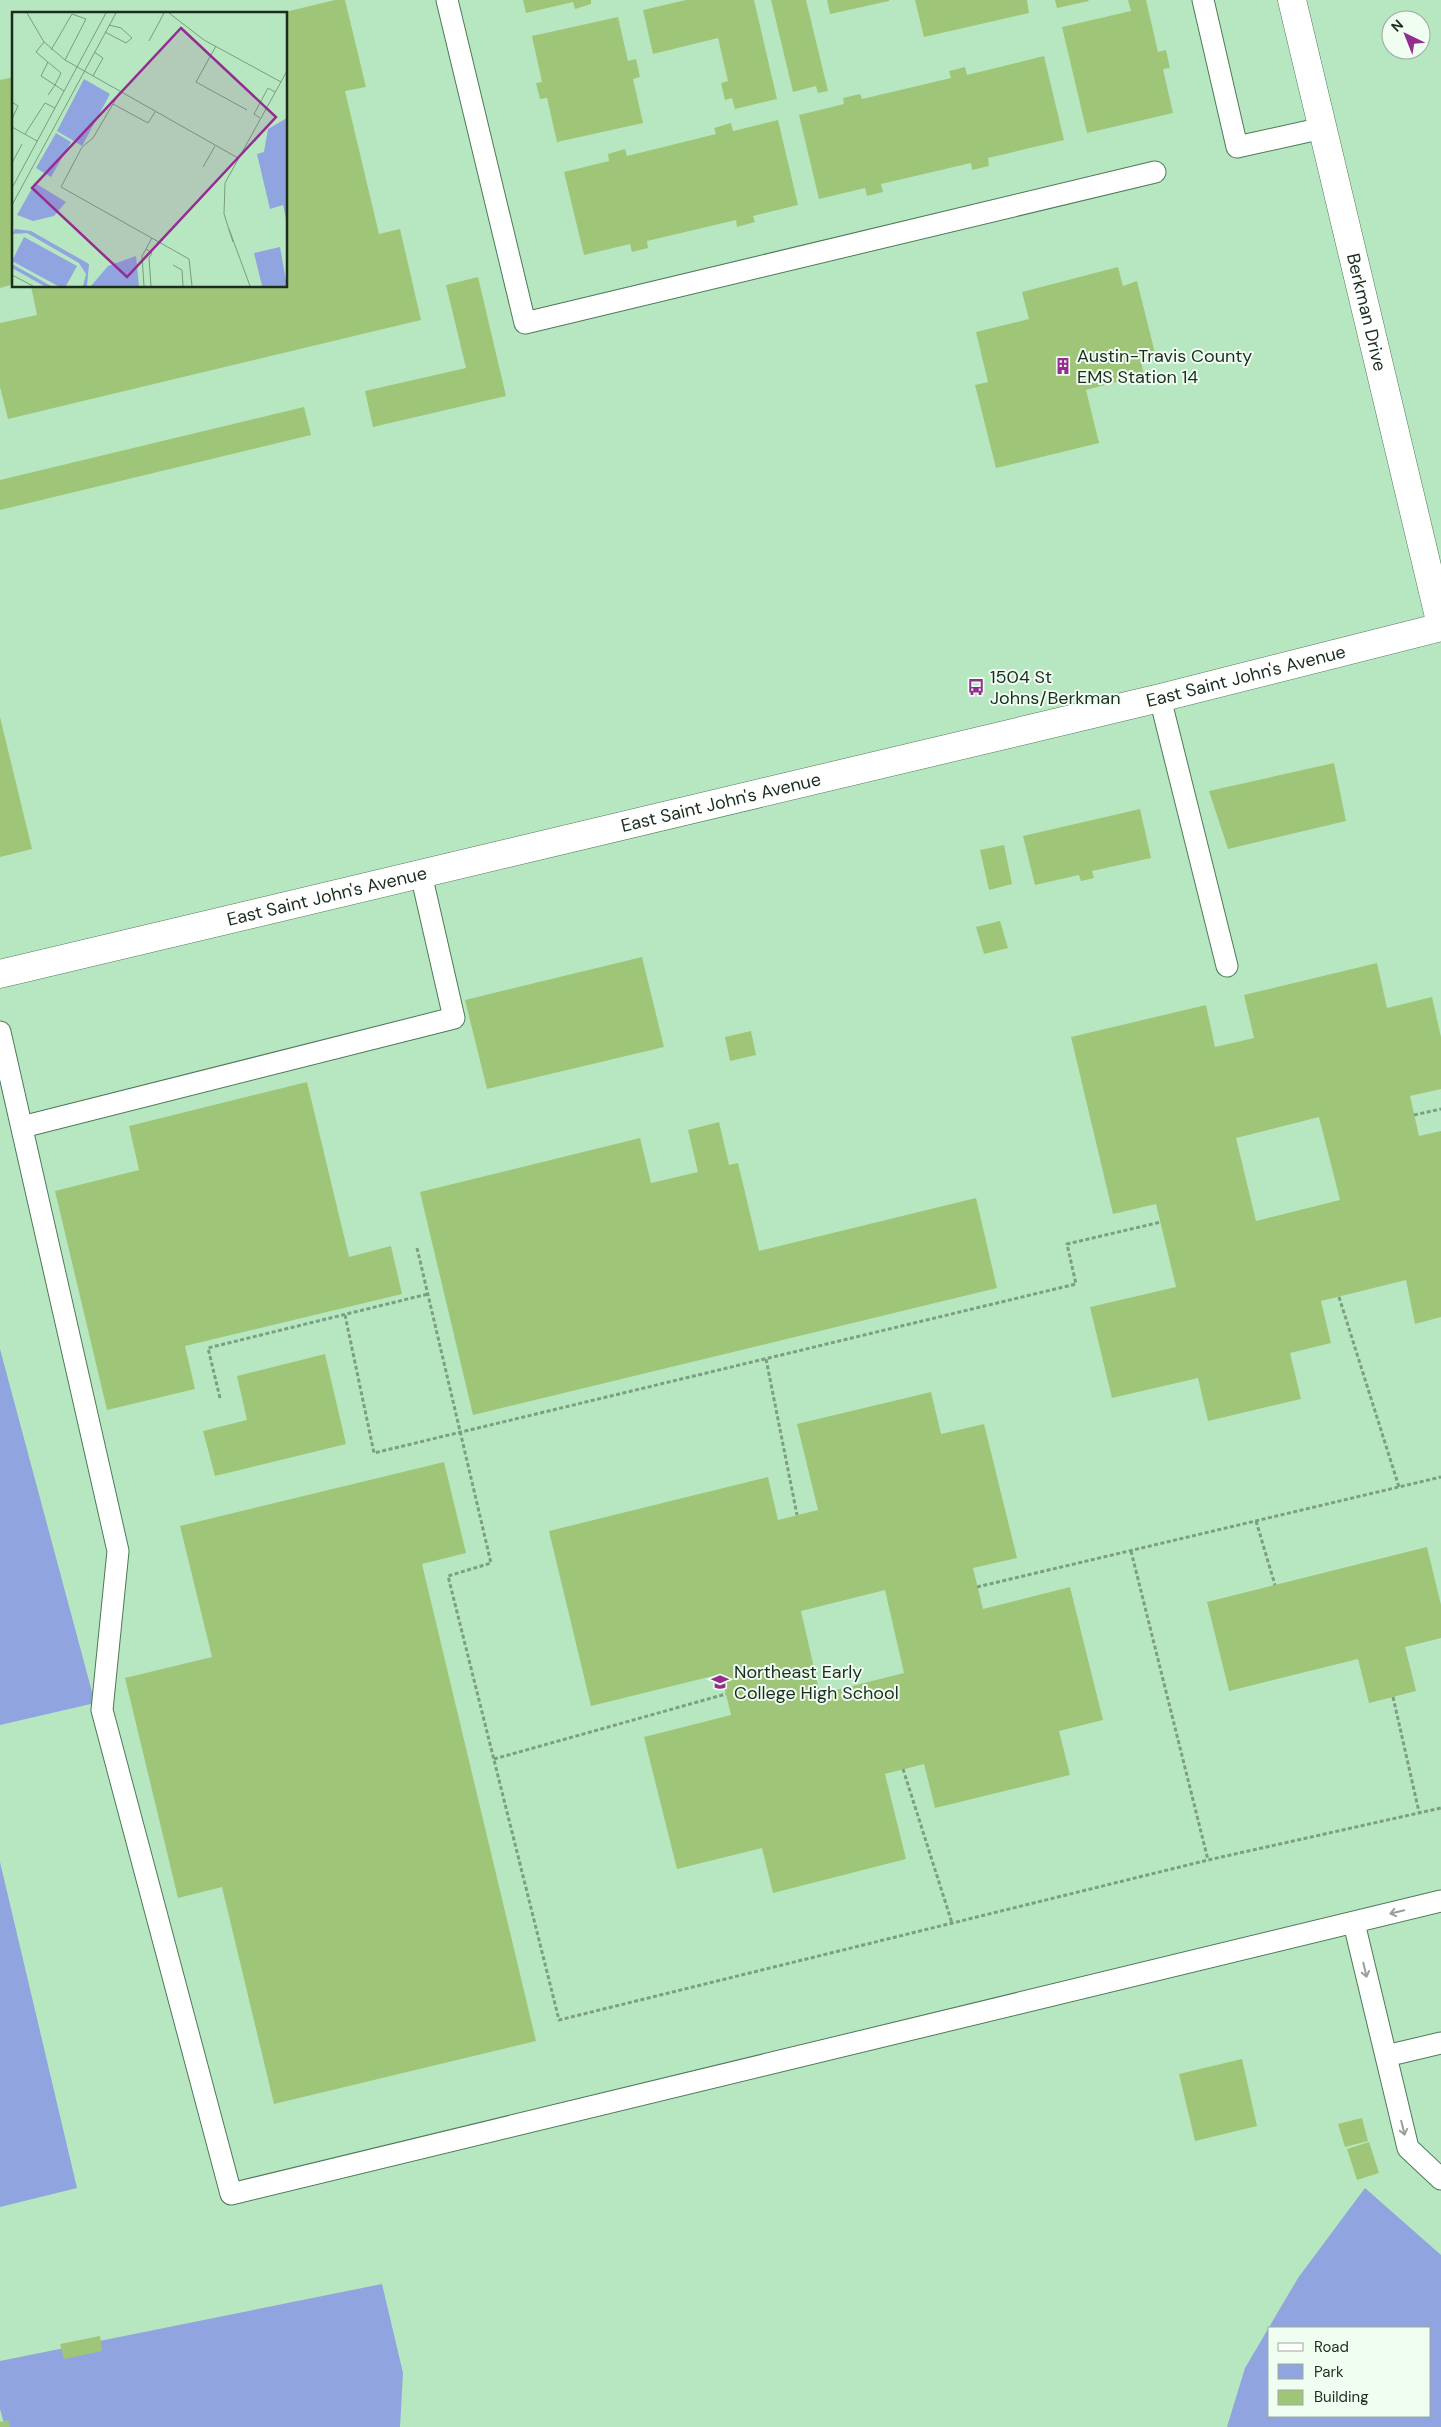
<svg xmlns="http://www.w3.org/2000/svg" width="1441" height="2427" font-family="'DM Sans',sans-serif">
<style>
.green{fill:#90a4e0;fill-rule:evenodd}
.building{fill:#9fc678;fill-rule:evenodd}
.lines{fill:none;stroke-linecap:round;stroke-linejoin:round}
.service-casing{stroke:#4e7a57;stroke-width:23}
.tertiary-casing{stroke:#4e7a57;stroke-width:29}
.path{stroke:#7a9f81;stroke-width:3;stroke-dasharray:4 2.5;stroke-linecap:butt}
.service{stroke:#fff;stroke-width:21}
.tertiary{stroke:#fff;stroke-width:28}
.oneway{stroke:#98a09a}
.labels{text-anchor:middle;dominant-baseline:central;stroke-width:4;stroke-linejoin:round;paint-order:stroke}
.street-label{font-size:18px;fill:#1a2d1e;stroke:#f0fef2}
.poi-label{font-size:18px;fill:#1a2d1e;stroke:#f0fef2;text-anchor:start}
.inset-road{fill:none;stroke:#789d7f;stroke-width:1}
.view{fill:#952c90;fill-opacity:0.15;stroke:#952c90;stroke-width:2.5}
.inset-edge{fill:none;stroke:#1a2d1e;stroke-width:2.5}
</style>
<rect width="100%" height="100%" fill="#b7e7c0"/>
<!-- green -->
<path class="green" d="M0,1349L95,1703L0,1725Z
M0,1862L77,2188L0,2207Z
M1365,2188L1441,2255V2427H1227L1245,2368L1298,2278ZM1270,2328H1430V2416H1270Z
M382,2284L403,2373L400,2427H5L0,2409V2361Z"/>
<!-- building -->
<path class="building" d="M335,0H345L366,87L345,91L379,234L400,229L421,320L8,419L0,387V323L37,315L31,286H286V14L281,13Z
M523,0H591V4L575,9L573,2L526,13Z
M686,0H754L777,99L735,109L732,98L725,100L721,83L728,81L718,38L653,54L643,10Z
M771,0H806L828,91L818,93L816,86L793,92Z
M827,0H889V1L830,14Z
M915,0H1027L1029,13L924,37Z
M1055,0H1088L1089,1L1057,8Z
M1128,0H1146L1158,52L1166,50L1170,68L1163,69L1173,113L1087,133L1062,27L1131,11Z
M618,17L628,61L636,59L640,77L633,79L643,123L557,142L547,98L540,99L536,83L542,82L532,36Z
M1044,56L1064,140L988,158L989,166L972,170L971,163L881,184L883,192L867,196L865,188L819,199L799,115L844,104L843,98L860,94L862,99L951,78L949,71L965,67L967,75Z
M14,77V284L0,288V80Z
M778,120L798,205L753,216L755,222L737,227L736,220L647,241L648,248L632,252L630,244L584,255L564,172L609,161L608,154L625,149L627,156L716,134L714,128L731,123L733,131Z
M1118,267L1123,286L1137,281L1155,353L1140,357L1144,375L1086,390L1099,443L996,468L975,385L988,382L976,332L1029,319L1022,292Z
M478,277L506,396L373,427L365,391L466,368L446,285Z
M304,407L311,435L0,510V480Z
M0,717L32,849L0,857Z
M1334,763L1346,821L1228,849L1209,791Z
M1140,809L1151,858L1092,871L1094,878L1081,881L1079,875L1035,885L1023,836Z
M1004,845L1012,884L989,890L980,850Z
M1000,921L1008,948L984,954L976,927Z
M642,957L664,1047L487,1089L465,1000Z
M1377,963L1387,1008L1432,997L1441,1037V1089L1410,1096L1419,1136L1441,1131V1317L1415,1324L1406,1280L1321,1301L1331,1343L1290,1353L1301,1399L1208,1421L1198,1378L1112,1398L1090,1307L1176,1287L1156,1204L1113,1214L1071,1037L1206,1005L1215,1047L1254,1038L1244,995ZM1319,1117L1340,1200L1256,1221L1236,1138Z
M751,1031L756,1055L730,1061L725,1037Z
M307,1082L349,1257L391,1246L402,1294L185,1346L195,1389L107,1410L55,1191L139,1170L129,1126Z
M719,1122L729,1165L738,1163L759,1251L976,1198L997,1288L473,1415L420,1192L640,1138L651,1183L698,1172L688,1130Z
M325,1354L346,1444L215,1476L203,1431L247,1420L237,1376Z
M931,1392L941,1434L984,1424L1017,1558L973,1568L983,1609L1070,1587L1103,1720L1059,1731L1070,1775L935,1808L924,1764L885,1774L906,1859L773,1893L762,1848L677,1869L644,1737L731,1715L721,1674L591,1706L549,1531L768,1477L778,1520L818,1510L797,1424ZM885,1590L904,1673L820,1694L801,1611Z
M444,1462L466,1553L422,1564L536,2041L274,2104L222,1887L178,1898L125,1678L212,1657L180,1526Z
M1427,1547L1441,1605V1638L1405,1647L1416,1691L1369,1703L1358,1659L1229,1691L1207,1602Z
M1242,2059L1257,2126L1195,2141L1179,2074Z
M1362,2118L1368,2141L1345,2147L1338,2124Z
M1369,2142L1379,2173L1357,2180L1347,2149Z
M100,2336L102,2351L64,2359L60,2344Z
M8,2420L10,2427H0V2422Z"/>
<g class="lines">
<!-- service casing -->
<g class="service-casing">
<path id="service" d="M447,0L525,323L1155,172
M1203,0L1237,147L1323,128
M1160,698L1227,966
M0,1032L118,1551L102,1710L231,2194L1441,1901
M22,1127L454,1018L421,874
M1354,1923L1408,2148L1441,2179
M1386,2056L1441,2043"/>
</g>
<!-- tertiary casing -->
<g class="tertiary-casing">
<g id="tertiary">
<path id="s1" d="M1292,0L1441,625"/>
<path id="s2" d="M0,974L1160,698L1441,627"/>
</g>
</g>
<!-- path -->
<path class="path" d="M1414,1115L1441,1109
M417,1248L491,1563L448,1576L559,2020L1208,1860L1441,1808
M1339,1297L1399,1487
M345,1315L374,1453L1076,1284L1067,1244L1161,1222
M766,1359L797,1515
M220,1398L208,1348L428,1294
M1256,1521L1275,1585
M1131,1551L1208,1860
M977,1587L1441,1477
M1393,1697L1419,1812
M494,1759L726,1694
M903,1769L952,1923"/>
<!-- service -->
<use href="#service" class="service"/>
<!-- tertiary -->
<use href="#tertiary" class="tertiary"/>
</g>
<!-- one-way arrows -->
<defs><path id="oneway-shaft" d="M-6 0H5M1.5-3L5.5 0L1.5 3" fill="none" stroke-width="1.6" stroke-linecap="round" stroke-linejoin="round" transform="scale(1.25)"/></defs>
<g class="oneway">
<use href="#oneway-shaft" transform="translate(1397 1912) rotate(166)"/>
<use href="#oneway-shaft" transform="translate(1365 1970) rotate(77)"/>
<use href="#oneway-shaft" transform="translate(1403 2128) rotate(76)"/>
</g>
<!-- icons -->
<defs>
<g id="building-bare" transform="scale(1.35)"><path d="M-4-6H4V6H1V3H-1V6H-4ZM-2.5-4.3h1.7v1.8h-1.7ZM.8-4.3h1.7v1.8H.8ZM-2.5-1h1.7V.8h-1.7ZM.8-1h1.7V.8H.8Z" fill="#952c90" stroke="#f0fef2" stroke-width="2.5" paint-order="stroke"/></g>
<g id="bus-bare" transform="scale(1.35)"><path d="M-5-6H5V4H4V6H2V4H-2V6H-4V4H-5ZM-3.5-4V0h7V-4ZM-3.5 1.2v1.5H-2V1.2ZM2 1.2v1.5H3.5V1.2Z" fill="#952c90" stroke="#f0fef2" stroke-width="2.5" paint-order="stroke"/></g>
<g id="school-bare" transform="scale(1.35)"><path d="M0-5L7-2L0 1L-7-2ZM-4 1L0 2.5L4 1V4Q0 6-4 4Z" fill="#952c90" stroke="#f0fef2" stroke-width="2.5" paint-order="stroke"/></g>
</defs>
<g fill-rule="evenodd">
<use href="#building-bare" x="1063" y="366"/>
<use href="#bus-bare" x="976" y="687"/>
<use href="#school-bare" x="720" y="1682"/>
</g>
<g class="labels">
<!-- street labels -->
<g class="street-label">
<text stroke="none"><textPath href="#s1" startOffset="321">Berkman Drive</textPath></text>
<text stroke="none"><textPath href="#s2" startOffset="1281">East Saint John's Avenue</textPath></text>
<text stroke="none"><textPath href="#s2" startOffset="741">East Saint John's Avenue</textPath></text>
<text stroke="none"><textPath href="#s2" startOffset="336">East Saint John's Avenue</textPath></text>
</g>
<!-- poi labels -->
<g class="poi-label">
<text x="1077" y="356">Austin-Travis County<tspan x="1077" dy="21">EMS Station 14</tspan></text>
<text x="990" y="677">1504 St<tspan x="990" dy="21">Johns/Berkman</tspan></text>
<text x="734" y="1672">Northeast Early<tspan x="734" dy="21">College High School</tspan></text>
</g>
</g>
<!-- overview -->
<g transform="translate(12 12)">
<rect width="275" height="275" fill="#b7e7c0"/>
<path d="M72,67L98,82L70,134L45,119ZM275,106V211L271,193L258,197L245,142L252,140L256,117ZM44,121L59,130L39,165L24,156ZM23,171L54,190L42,204L21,209L5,203ZM3,217L19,219L77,252L75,274H71L74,262L67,251L15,221L0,222ZM12,225L65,254L54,274H46L0,249ZM268,235L275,274H250L242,241ZM124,244L127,274H79L96,254ZM0,252L39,274H32L0,256Z" fill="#90a4e0"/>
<path class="inset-road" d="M15,1L32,30L53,48L226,146M157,1L192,28L269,70M93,20L114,31L120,26L109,16L97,13M137,29L152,1M32,30L24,40L49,61L43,73L52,79M204,34L184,70L235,98M39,38L60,2L74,7L53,48M36,50L29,64L43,73L36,83M81,64L91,46L82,40M108,80L81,126L70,135L49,175L177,247L180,274M0,90L6,94L0,107M101,92L136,111L143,100M248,106L242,102L256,76L263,80M0,115L25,129M13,122L33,91L43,96M0,151L10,132M191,155L203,134M0,176L94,1M0,193L104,1M217,217L238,274M221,230L212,202L213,171L275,59M134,237L140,241L137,246L139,274M161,253L170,258L171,274M0,263L21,274M132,274L130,244L140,226"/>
<path class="view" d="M169,16L264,105L115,265L20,176Z"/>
<rect width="275" height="275" class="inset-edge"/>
</g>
<!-- legend -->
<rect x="1268" y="2327" width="162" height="90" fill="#f0fef2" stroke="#9aaa9d"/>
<rect x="1278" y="2343" width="25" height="8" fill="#ffffff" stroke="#9aaa9d"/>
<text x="1314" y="2352" font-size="15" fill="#1a2d1e">Road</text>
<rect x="1278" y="2364" width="25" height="15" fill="#90a4e0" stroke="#9aaa9d"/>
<text x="1314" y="2377" font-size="15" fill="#1a2d1e">Park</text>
<rect x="1278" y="2390" width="25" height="15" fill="#9fc678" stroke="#9aaa9d"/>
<text x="1314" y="2402" font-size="15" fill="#1a2d1e">Building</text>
<!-- north arrow -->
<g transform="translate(1406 35) rotate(317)"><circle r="24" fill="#f0fef2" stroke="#9aaa9d"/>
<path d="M0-4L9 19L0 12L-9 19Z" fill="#952c90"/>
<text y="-8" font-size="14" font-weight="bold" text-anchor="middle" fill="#1a2d1e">N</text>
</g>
</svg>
